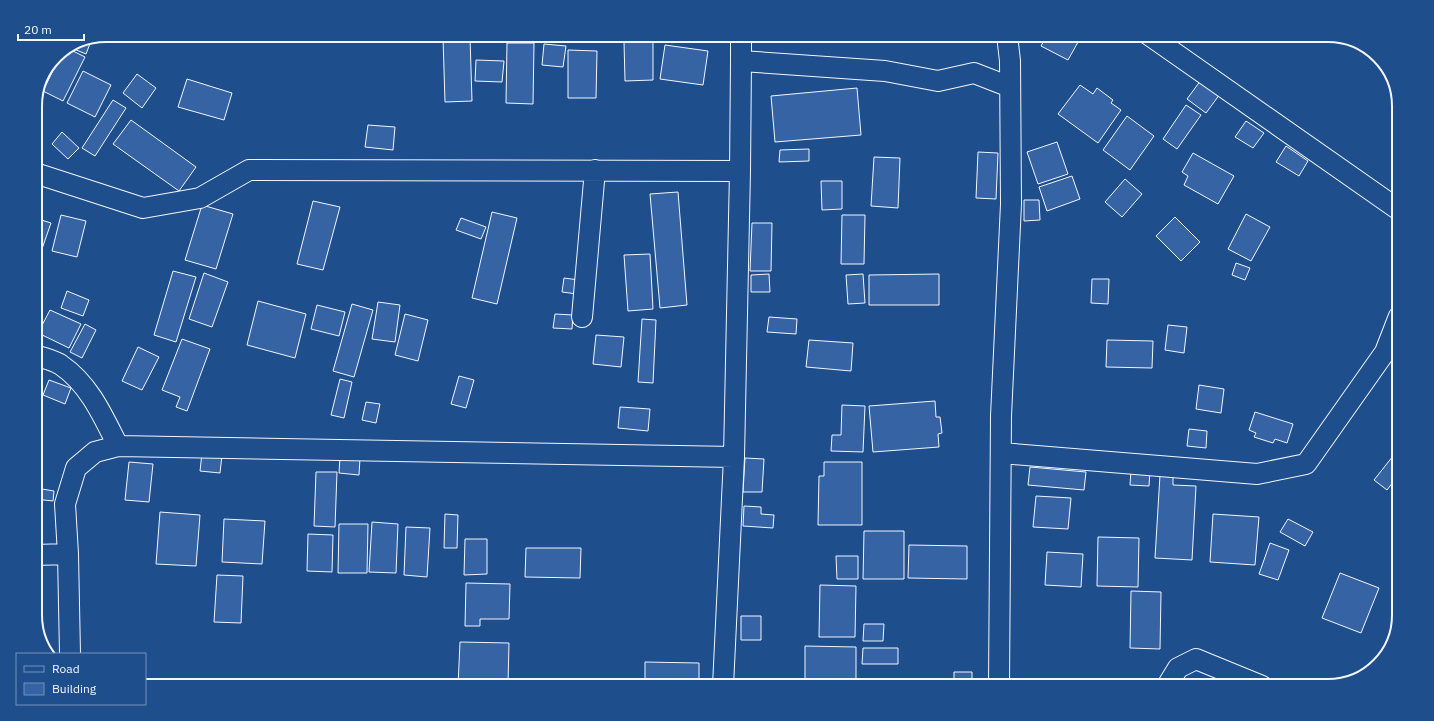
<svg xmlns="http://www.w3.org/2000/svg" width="1434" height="721" font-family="'IBM Plex Sans',sans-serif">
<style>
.building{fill:#3563a3;stroke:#f2f6ff}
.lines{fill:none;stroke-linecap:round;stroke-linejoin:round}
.street-casing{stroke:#f2f6ff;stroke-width:22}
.street{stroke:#1f4e8c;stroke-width:20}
.rim{fill:none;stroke:#f2f6ff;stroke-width:2}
</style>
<rect width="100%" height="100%" fill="#1f4e8c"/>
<!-- building -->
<path class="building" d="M106,35H114L112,41L101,36Z
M252,35H287V37Z
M539,35H593L592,38Z
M911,35H937V39L911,38Z
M1047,35H1082L1068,60L1041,46Z
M1329,35L1345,39L1343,42Z
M470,37L472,101L445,102L443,38Z
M87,39L91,41L86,54L69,47L79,40Z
M624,42H653V80L625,81Z
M507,43H534L533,104L506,103Z
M544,44L566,46L563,67L542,65Z
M665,45L708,51L703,85L660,79Z
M67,48L85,57L63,101L43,91L62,52Z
M568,50L597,51L596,98H568Z
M476,60L504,61L502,82L475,81Z
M83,71L111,85L95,117L67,103Z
M137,74L156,88L142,108L123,93Z
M187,79L232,93L224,120L178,107Z
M1201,80L1220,94L1206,113L1187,99Z
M1080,85L1093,94L1097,88L1113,100L1111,103L1121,110L1098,143L1058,114Z
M857,88L861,135L775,142L771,96Z
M113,100L126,108L95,156L82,148Z
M1186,105L1201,115L1177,149L1163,139Z
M1127,116L1154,136L1130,170L1103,150Z
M131,120L196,167L179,191L113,144Z
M1246,121L1264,133L1253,148L1235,137Z
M368,125L395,127L393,150L365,147Z
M62,132L79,148L68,159L52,144Z
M1057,142L1068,174L1038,184L1027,152Z
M1286,146L1308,161L1299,176L1276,162Z
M809,149V161L779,162L780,150Z
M978,152L998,153L996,199L976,198Z
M1193,153L1234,176L1218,204L1184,185L1188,176L1182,172Z
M874,157L900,158L898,208L871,206Z
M1072,176L1080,199L1047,211L1039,187Z
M1125,179L1142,194L1122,217L1105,202Z
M821,181H842V209L822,210Z
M678,192L687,305L660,308L650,194Z
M1024,200H1039L1040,220L1024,221Z
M313,201L340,207L323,270L297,264Z
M202,205L233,214L216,269L185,260Z
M492,212L517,218L497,304L472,298Z
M1246,214L1270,227L1251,261L1228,249Z
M61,215L86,221L77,257L52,251Z
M842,215H865L864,264H841Z
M1175,217L1200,242L1181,261L1156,236Z
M35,218L51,223L35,269Z
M461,218L486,227L481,239L456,230Z
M752,223H772L771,271H750Z
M650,254L653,309L628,311L624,255Z
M1236,263L1250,268L1245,280L1232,275Z
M173,271L196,277L176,342L154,335Z
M204,273L228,282L212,327L189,319Z
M769,274L770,292H751V275Z
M863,274L865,303L848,304L846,275Z
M939,274V305H869V275Z
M564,278L579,280L577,294L562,292Z
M1092,279H1109L1108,304L1091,303Z
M67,291L89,300L83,316L61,308Z
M258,301L306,314L295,358L247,345Z
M378,302L400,305L395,342L372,339Z
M35,303L40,305L35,315Z
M352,304L373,310L354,377L333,371Z
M317,305L345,312L339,336L311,329Z
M50,310L81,324L69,348L38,333Z
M405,314L428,320L418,361L395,355Z
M555,314L573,315L572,329L553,328Z
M769,317L797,319L796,334L767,332Z
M642,319L656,320L653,383L638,382Z
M85,324L96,330L82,358L70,352Z
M1168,325L1187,327L1184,353L1165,350Z
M596,335L624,337L621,367L593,364Z
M182,339L210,349L187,411L176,407L180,397L162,390Z
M809,340L853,343L851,371L806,367Z
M1107,340L1153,341L1152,368L1106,367Z
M138,347L159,357L142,390L122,381Z
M35,363L43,365L35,392Z
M459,376L474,380L466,408L451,404Z
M340,379L352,382L344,418L331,415Z
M49,380L71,388L65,404L43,395Z
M1199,385L1224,389L1221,413L1196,409Z
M935,401L936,417H940L942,433L938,434L939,447L873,452L869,406Z
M366,402L380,404L376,423L362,420Z
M842,405L865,406L863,452L831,451L832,435H841Z
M620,407L650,409L648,431L618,428Z
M1255,412L1293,424L1287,443L1275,439L1273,443L1254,437L1256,433L1249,430Z
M1189,429L1207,431L1206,448L1187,446Z
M202,453L222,455L220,473L200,471Z
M340,456L360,458L359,475L339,473Z
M1393,456L1399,461V474L1387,490L1374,480Z
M745,458L764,459L762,492H743Z
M129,462L153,464L149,502L125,500Z
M824,462H862V525H818L819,476H824Z
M1030,467L1086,472L1084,490L1028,485Z
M1131,470L1150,471L1149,486L1130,485Z
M316,472H337L335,527L314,526Z
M1160,475L1173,476V485L1196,486L1192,560L1155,558Z
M36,488L54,491L53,501L35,499Z
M1036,496L1071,498L1068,529L1033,527Z
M744,506L761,507V514L774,515L773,528L743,526Z
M160,512L200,515L196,566L156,564Z
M445,514L458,515L457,548H444Z
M1213,514L1259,517L1255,565L1210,562Z
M224,519L265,521L262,564L222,562Z
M1288,519L1313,532L1305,546L1280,532Z
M372,522L398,524L396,573L369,572Z
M339,524H368L367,573H338Z
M406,527L430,528L427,577L404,575Z
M864,531H904V579H863Z
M308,534L333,535L332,572L307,571Z
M1098,537L1139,538L1138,587L1097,586Z
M465,539H487V574L464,575Z
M1270,543L1289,550L1278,580L1259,574Z
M909,545L967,546V579L908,578Z
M526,548H581L580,578L525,577Z
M1047,552L1083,554L1081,587L1045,585Z
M836,556H858V579H837Z
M35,570L42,571L37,625L35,620Z
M1340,573L1379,588L1361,633L1322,618Z
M217,575L243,576L241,623L214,622Z
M466,583L510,584L509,619H480V626H465Z
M820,585L856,586L855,637H819Z
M1131,591L1161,592L1160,649L1130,648Z
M741,616H761V640H741Z
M864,624H884L883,641H863Z
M460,642L509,643L508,684L479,683V686H458Z
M805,646L856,647V686H805Z
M863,648H898V664H862Z
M645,662L699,663V686H645Z
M954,672H972V686H954Z"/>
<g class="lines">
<!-- street casing -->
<g class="street-casing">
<path id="street" d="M741,35V61
M1149,35L1399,210
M35,173L143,208L200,198L249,170L740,171
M582,317L595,170
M35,355C43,358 54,360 61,365C89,384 103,416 118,446
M1001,453L1257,474L1306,464L1385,352L1399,316
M68,554L70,654
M35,555L68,554L65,504L76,468L95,452L118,446L734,457
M723,686L734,457L740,171L741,61L885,71L938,81L974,73L1010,87
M999,686L1001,416L1011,204L1010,61L1007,35
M1167,686L1178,668L1196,659L1262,686"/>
</g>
<!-- street -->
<use href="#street" class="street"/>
</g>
<!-- crop -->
<path d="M0 0H1434V721H0ZM106 42H1328A64 64 0 0 1 1392 106V615A64 64 0 0 1 1328 679H106A64 64 0 0 1 42 615V106A64 64 0 0 1 106 42Z" fill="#1f4e8c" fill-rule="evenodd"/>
<path class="rim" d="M106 42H1328A64 64 0 0 1 1392 106V615A64 64 0 0 1 1328 679H106A64 64 0 0 1 42 615V106A64 64 0 0 1 106 42Z"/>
<!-- legend -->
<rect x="16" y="653" width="130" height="52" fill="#1f4e8c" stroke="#7391ba"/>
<rect x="24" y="666" width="20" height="6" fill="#1f4e8c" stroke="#7391ba"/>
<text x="52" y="673" font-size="12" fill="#f2f6ff">Road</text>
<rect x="24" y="683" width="20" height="12" fill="#3563a3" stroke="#7391ba"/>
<text x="52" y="693" font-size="12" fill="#f2f6ff">Building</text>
<!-- scale -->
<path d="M18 34v6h66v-6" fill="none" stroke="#f2f6ff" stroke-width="2"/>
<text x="24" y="34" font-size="12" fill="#f2f6ff" stroke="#1f4e8c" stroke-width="3" paint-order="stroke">20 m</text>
</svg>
